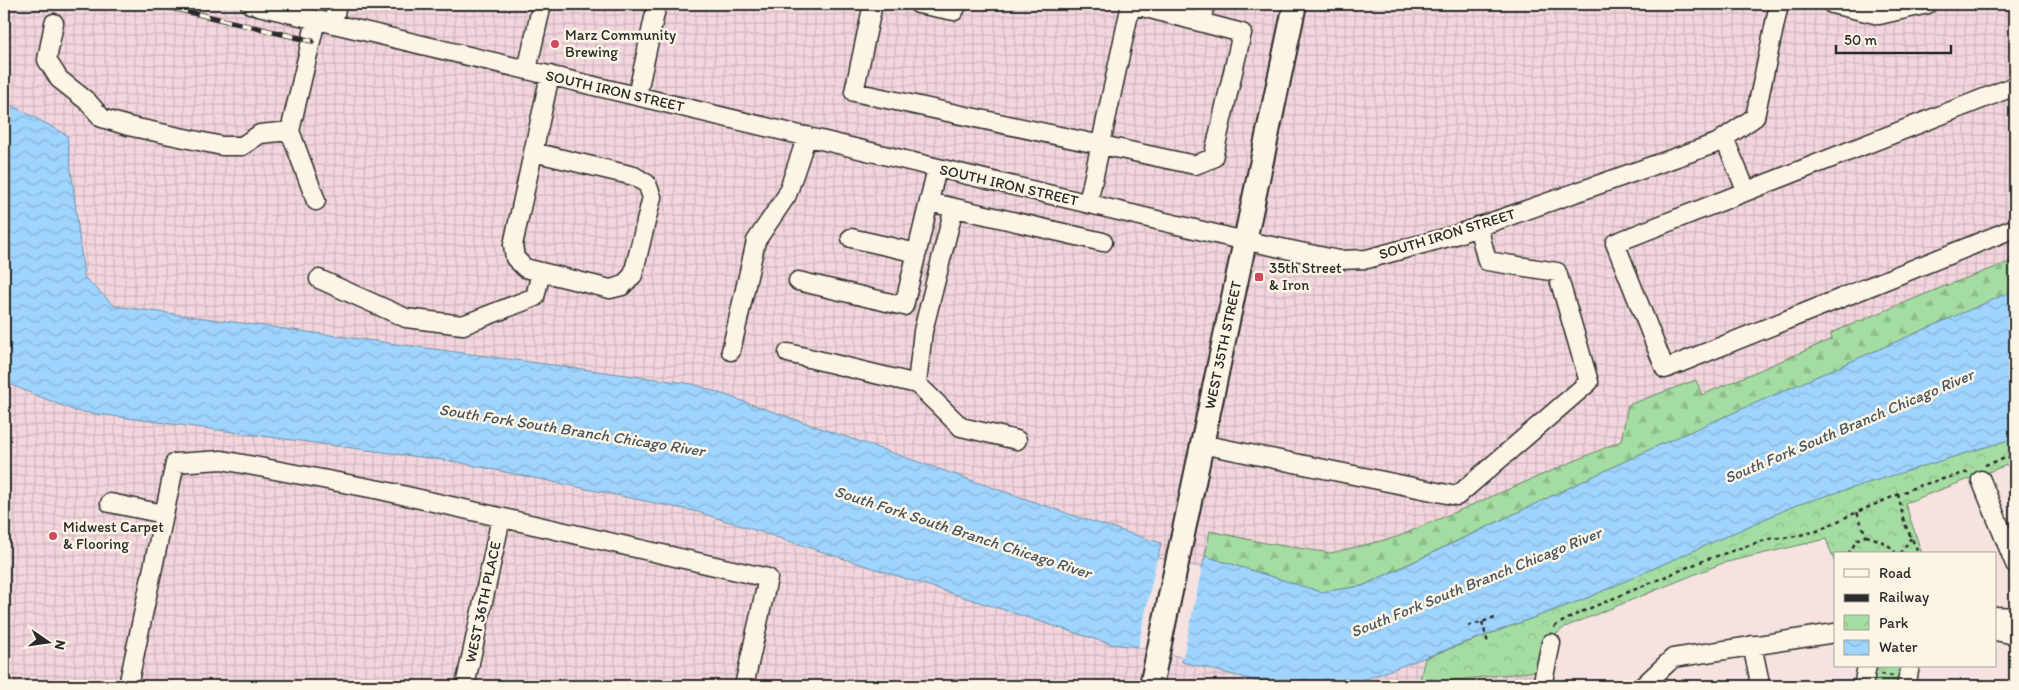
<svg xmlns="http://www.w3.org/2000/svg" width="2019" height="690" font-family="Itim,sans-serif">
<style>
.industrial{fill:url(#industrial-grid)}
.grass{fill:url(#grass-tufts);stroke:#688466}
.forest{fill:url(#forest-firs);stroke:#688466}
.park{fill:url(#park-crowns);stroke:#688466}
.water{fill:url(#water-waves);stroke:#7090a9}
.pier{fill:#f6e2e0}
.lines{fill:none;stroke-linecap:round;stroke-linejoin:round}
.minor-casing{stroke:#2b2b2b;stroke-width:21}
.major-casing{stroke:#2b2b2b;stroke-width:26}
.path{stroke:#2b2b2b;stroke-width:2.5;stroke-dasharray:4 4;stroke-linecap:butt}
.minor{stroke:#fcf5e5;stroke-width:18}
.major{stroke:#fcf5e5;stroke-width:22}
.rail-casing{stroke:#2b2b2b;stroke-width:5.5}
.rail{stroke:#fcf5e5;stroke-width:4;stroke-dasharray:11;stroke-linecap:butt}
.poi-dot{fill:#d1495b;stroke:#fcf5e5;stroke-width:2}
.labels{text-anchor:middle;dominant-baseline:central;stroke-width:5;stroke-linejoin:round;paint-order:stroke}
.poi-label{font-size:15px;fill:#2b2b2b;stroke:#fcf5e5;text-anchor:start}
.street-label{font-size:15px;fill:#2b2b2b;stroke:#fcf5e5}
.water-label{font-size:16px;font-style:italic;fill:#485560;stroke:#fcf5e5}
</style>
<defs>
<pattern id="industrial-grid" width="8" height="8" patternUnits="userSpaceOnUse" patternTransform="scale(1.25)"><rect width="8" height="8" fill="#f2d5dd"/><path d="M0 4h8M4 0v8" fill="none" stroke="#d0b7be"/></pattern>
<pattern id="grass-tufts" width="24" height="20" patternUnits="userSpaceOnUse" patternTransform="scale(1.25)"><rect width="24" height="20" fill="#a4dca1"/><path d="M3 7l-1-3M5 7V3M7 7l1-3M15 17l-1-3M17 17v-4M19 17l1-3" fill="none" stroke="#8dbd8b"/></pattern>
<pattern id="forest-firs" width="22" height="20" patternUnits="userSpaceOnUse" patternTransform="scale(1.25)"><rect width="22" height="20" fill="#a4dca1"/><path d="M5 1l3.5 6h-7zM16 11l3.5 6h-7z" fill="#8dbd8b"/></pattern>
<pattern id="park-crowns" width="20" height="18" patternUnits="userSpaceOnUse" patternTransform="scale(1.25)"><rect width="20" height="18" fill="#a4dca1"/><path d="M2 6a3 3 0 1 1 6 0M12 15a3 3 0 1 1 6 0" fill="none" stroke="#8dbd8b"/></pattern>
<pattern id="water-waves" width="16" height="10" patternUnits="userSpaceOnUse" patternTransform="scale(1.25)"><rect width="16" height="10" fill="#9ed4fd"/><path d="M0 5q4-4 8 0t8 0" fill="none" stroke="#88b6d9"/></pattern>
</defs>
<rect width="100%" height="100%" fill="#f6e2e0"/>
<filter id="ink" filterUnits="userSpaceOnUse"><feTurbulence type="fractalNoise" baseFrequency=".02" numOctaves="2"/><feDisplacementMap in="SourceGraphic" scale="10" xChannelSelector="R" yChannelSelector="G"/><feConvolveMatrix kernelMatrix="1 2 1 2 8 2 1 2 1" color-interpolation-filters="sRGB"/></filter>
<g filter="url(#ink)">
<!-- industrial -->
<path class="industrial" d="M4,4H2015V290L1655,447L1363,586L1205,556L1202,568L1157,558L1160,543L1075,516L693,384L115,306L84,277L67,135L4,101Z
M4,382L75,411L457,462L698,512L1110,644L1138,647L1183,657L1182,662L1278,686H4Z
M1550,612L1535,686H1347Z"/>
<!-- grass -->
<path class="grass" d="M1873,666H1905L1903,686H1868Z"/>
<!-- forest -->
<path class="forest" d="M2015,260V290L1655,447L1362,586L1321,592L1205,556L1210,531L1265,543L1331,553L1397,537L1621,441L1628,405L1696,380L1702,395L1832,339L1831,333L1945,286Z"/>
<!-- park -->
<path class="park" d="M2015,438V462L1905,503L1922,554H1835V563L1826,539L1723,563L1565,627L1544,644L1538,671L1419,684L1425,658L1587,598L1796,505Z"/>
<!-- water -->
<path class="water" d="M4,101L67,135L84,277L115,306L693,384L1075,516L1161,543L1158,558L1202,568L1205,556L1321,592L1363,586L1655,447L2015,290V438L1796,505L1587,598L1347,686H1278L1182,662V657L1138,647L1110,644L698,512L457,462L75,411L4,382Z"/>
<!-- pier -->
<path class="pier" d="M1157,558L1202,568L1183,657L1138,647Z"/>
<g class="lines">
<!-- minor casing -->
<g class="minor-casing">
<path id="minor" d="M250,4L1228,237L1339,260L1367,259L1452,236L1717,143L1755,117L1779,4
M873,4L854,92L1195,165L1213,158L1242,33L1131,4
M918,4L954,11L958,4
M1832,4L1879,15L1928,4
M316,20L290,131L316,201
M1201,22L1205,4
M54,23L47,60L59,79L87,101L102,118L128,126L222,146H242L260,134L290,131
M333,24L337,4
M527,70L542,4
M2015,86L1615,243L1665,369L2015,228
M637,96L657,4
M1724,138L1746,190
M533,152L634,176L647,184L652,197L633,275L622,286L610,289L525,268L515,258L513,245L550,75
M929,202L1103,242
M1088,203L1131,4
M954,208L923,331L917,384L961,427L1017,440
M851,238L917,253
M319,279L406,318L463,325L535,297L541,272
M798,281L904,306L937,168
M731,351L756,241L787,195L807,136
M788,353L917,384
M1201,444L1457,496L1589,382L1557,272L1487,261L1478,226
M1981,480L2015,564
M110,503L164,514
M1995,616L2015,617
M1995,631L2015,635
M1752,645L1759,678L1757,686
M128,686L175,463L222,460L380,490L768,578L744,686
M465,686L501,518
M1542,686L1551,643
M1643,686L1673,658L1835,633
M1863,686L1867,666
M1906,686L1910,666"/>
</g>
<!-- major casing -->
<g class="major-casing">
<path id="major" d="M1151,686L1295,4"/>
</g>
<!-- path -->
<path class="path" d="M1985,465L2015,455
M1898,494L1904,522L1919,554
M1866,536C1877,539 1890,543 1896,554
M1848,554L1858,539L1866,536L1857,512
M1900,554L1911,538
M1482,622L1488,643
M1468,626L1495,618
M1554,627L1560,623L1581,612L1705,560L1768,539L1791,537L1817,531L1857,512L1918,486L1968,472
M1881,674L1893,676"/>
<!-- minor -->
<use href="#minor" class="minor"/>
<!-- major -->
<use href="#major" class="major"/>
<!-- rail casing -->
<g class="rail-casing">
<path id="rail" d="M155,4L312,41"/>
</g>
<!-- rail -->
<use href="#rail" class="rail"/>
</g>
</g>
<!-- markers -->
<g class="poi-dot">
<circle cx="555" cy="44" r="5"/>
<rect x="1254" y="272" width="10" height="10" rx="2.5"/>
<circle cx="53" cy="536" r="5"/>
</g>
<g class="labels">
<!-- poi labels -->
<g class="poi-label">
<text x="565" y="35">Marz Community<tspan x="565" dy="17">Brewing</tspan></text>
<text x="1269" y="268">35th Street<tspan x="1269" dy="17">&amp; Iron</tspan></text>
<text x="63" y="527">Midwest Carpet<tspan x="63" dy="17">&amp; Flooring</tspan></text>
</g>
<!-- street labels -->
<g class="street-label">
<text transform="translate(615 91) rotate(13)">SOUTH IRON STREET</text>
<text transform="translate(1009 185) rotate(13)">SOUTH IRON STREET</text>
<text transform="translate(1447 234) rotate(-17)">SOUTH IRON STREET</text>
<text transform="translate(1223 345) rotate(-78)">WEST 35TH STREET</text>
<text transform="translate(483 602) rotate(-78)">WEST 36TH PLACE</text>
</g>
<!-- water labels -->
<g class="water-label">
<text transform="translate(1849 426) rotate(-23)">South Fork South Branch Chicago River</text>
<text transform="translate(572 430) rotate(9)">South Fork South Branch Chicago River</text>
<text transform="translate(963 532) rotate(18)">South Fork South Branch Chicago River</text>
<text transform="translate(1476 582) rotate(-22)">South Fork South Branch Chicago River</text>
</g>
</g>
<!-- margin -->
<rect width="2019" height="690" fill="none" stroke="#fcf5e5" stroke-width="20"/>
<rect x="10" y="10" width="1999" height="670" fill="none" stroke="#2b2b2b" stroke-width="2" filter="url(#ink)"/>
<!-- legend -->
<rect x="1834" y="552" width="162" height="115" fill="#fcf5e5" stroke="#a8a49b"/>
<rect x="1844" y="569" width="25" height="8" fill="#fcf5e5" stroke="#a8a49b"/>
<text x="1879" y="578" font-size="15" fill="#2b2b2b">Road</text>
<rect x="1844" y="594" width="25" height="8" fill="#2b2b2b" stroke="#a8a49b"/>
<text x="1879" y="602" font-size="15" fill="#2b2b2b">Railway</text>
<rect x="1844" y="615" width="25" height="15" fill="url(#park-crowns)" stroke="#a8a49b"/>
<text x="1879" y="628" font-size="15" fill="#2b2b2b">Park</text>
<rect x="1844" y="640" width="25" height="15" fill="url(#water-waves)" stroke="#a8a49b"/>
<text x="1879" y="652" font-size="15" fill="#2b2b2b">Water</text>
<!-- north arrow -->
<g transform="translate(48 642) rotate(103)" stroke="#fcf5e5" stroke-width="4" paint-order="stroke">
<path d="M0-4L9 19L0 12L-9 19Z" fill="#2b2b2b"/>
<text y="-8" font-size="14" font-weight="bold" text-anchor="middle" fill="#2b2b2b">N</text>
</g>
<!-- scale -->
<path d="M1836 45v8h115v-8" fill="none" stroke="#2b2b2b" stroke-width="2.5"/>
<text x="1844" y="45" font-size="15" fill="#2b2b2b" stroke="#fcf5e5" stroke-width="4" paint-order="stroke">50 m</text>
</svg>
